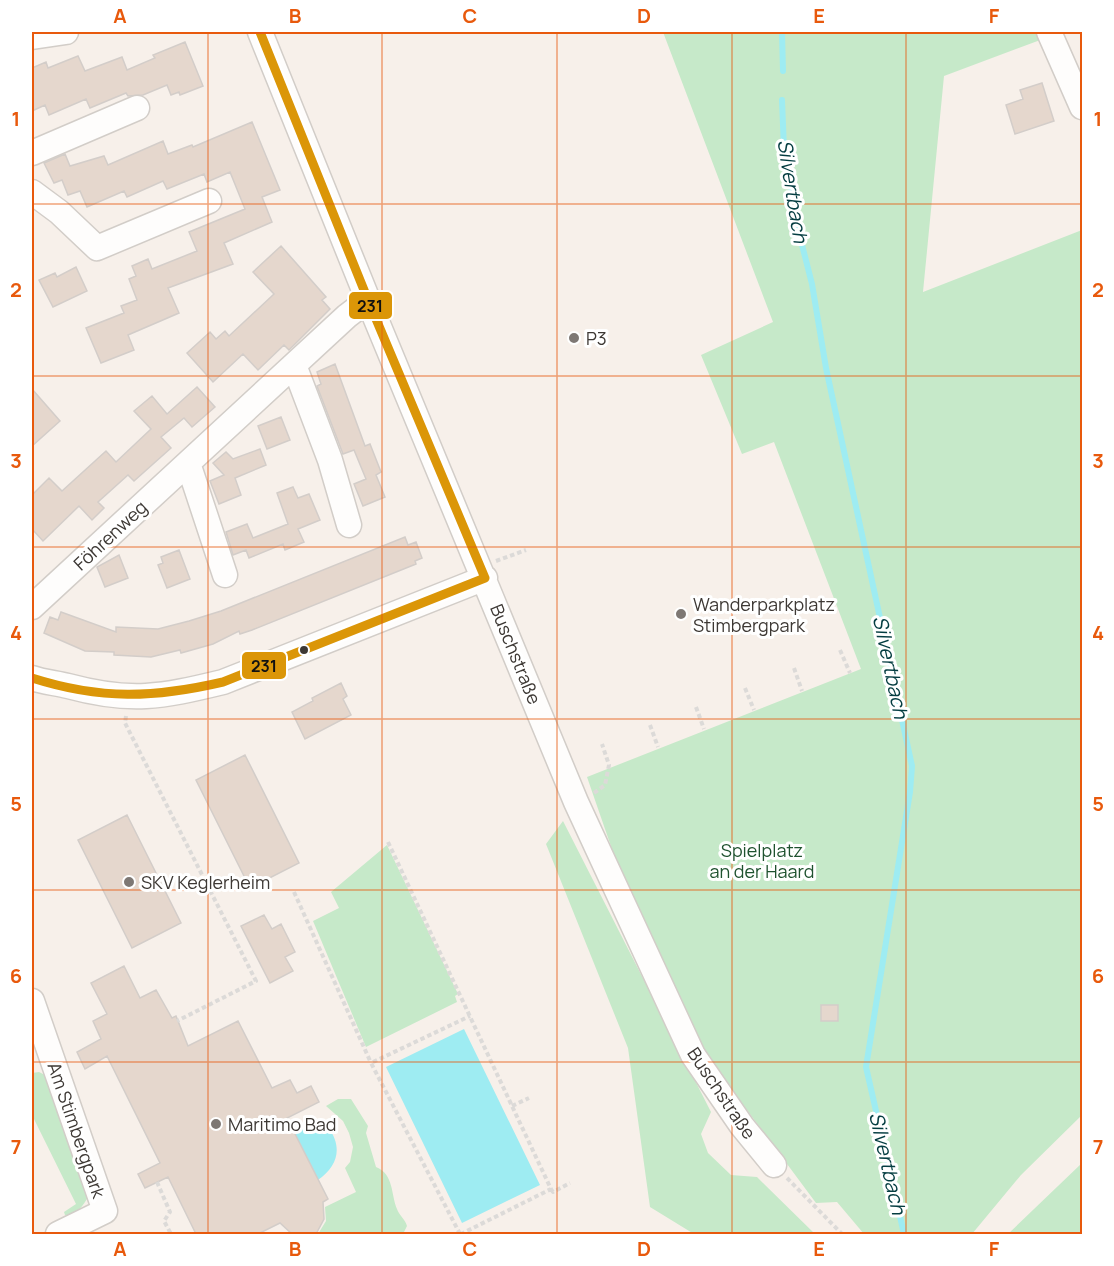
<svg xmlns="http://www.w3.org/2000/svg" width="1114" height="1266" font-family="Manrope,sans-serif">
<style>
.green{fill:#c6e9c9}
.water{fill:#9eecf2}
.lines{fill:none;stroke-linecap:round;stroke-linejoin:round}
.stream{stroke:#9eecf2;stroke-width:6}
.building{fill:#e5d7cd;stroke:#d3cdc9;stroke-width:1.5}
.minor-casing{stroke:#d2cdc8;stroke-width:27}
.path{stroke:#dcdad8;stroke-width:4;stroke-dasharray:4.5 3;stroke-linecap:butt}
.minor{stroke:#fefdfc;stroke-width:24}
.bus-1-casing{stroke:#fff;stroke-width:14}
.bus-1{stroke:#db9608;stroke-width:9}
.grid{fill:none;stroke:#e8590c;stroke-width:1.5;stroke-opacity:0.55}
.poi-dot{fill:#7e7874;stroke:#fff;stroke-width:2}
.bus-dot{fill:#3d3834;stroke:#fff;stroke-width:2}
.labels{text-anchor:middle;dominant-baseline:central;stroke-width:6;stroke-linejoin:round;paint-order:stroke}
.poi-label{font-size:18px;fill:#3d3834;stroke:#fff;text-anchor:start}
.street-label{font-size:18px;fill:#3d3834;stroke:#fff}
.park-label{font-size:18px;fill:#1f522f;stroke:#fff}
.water-label{font-size:20px;font-style:italic;fill:#043d41;stroke:#fff}
.line-badge{stroke:#fff;stroke-width:2}
.pale-badge-label{font-size:16px;text-anchor:middle;font-weight:bold;fill:#111}
.neatline{fill:none;stroke:#e8590c;stroke-width:2}
.grid-label{font-size:20px;text-anchor:middle;font-weight:bold;fill:#e8590c}
</style>
<rect width="100%" height="100%" fill="#f7f0ea"/>
<!-- green -->
<path class="green" d="M663,32H1038L1043,39L944,76L923,292L1082,230V1115L1021,1175L972,1234H864L837,1202L816,1203L738,1098L720,1079L682,1017L614,855L587,777L861,669L774,442L742,454L701,355L773,322Z
M563,821L711,1112L701,1134L708,1153L731,1175L757,1177L815,1234H694L650,1207L628,1048L546,844Z
M387,845L458,994L455,996L457,1002L366,1047L313,921L339,908L331,892Z
M39,1072L49,1077L88,1197C83,1206 76,1216 65,1215L64,1212L76,1204L32,1115V1073Z
M338,1099H351L368,1126L366,1133L376,1167C394,1174 391,1195 397,1209C399,1215 405,1219 407,1226L404,1232L398,1234H318L326,1221L325,1207L356,1192L345,1168L350,1162L353,1147L349,1133L343,1121L326,1106Z
M1082,1163V1234H1008Z"/>
<!-- water -->
<path class="water" d="M464,1029L540,1185L462,1223L386,1067Z
M308,1127L323,1132L328,1127C343,1147 338,1166 318,1180L294,1132Z"/>
<g class="lines">
<!-- stream -->
<path class="stream" d="M782,32L783,71
M782,100L784,149L800,237L812,284L826,368L912,766L910,792L866,1067L904,1234"/>
</g>
<!-- building -->
<path class="building" d="M185,42L203,86L180,95L179,92L171,95L167,85L143,95L128,96L126,93L90,108L86,99L49,115L45,105L32,111V68L46,62L48,68L78,56L85,71L122,57L127,70L155,58L153,55Z
M1042,83L1054,121L1015,134L1006,105L1023,99L1020,90Z
M252,122L280,190L262,197L272,222L224,243L233,264L168,288L179,313L128,335L134,350L101,363L86,328L124,313L121,306L137,300L129,279L136,276L132,266L148,259L152,269L197,251L189,232L245,209L230,172L207,182L204,174L167,189L163,181L127,197L124,191L87,207L80,191L68,195L62,180L54,183L44,163L65,154L70,166L104,156L108,165L163,141L168,154L192,145L193,147Z
M281,246L326,297L322,300L330,309L289,350L284,345L258,370L243,354L213,382L187,353L210,332L216,339L225,331L229,336L274,294L253,272Z
M76,267L87,291L53,307L39,280L55,273L57,277Z
M335,364L365,446L370,444L381,472L376,475L385,497L363,506L354,484L366,479L354,450L343,454L317,386L321,384L317,372Z
M197,387L215,407L192,427L184,418L161,437L171,448L134,481L128,475L98,502L104,508L92,520L79,506L43,541L32,529V495L49,478L62,491L106,451L116,462L151,429L134,411L152,396L167,414Z
M32,389L60,421L32,446Z
M281,417L290,440L267,449L258,426Z
M260,449L266,465L235,478L241,495L219,504L210,481L224,475L213,463L226,452L233,459Z
M293,487L298,498L309,494L320,520L298,529L304,542L285,550L283,544L249,558L246,550L233,555L226,532L247,524L253,538L288,524L277,493Z
M405,537L408,545L416,542L422,558L415,561L416,564L252,630L240,634L239,631L213,644L181,653L180,650L151,657L114,655V652L85,651L44,633L50,617L58,620L61,612L116,632V627L158,629L189,621L221,611Z
M179,550L190,579L167,588L158,565L163,563L161,557Z
M119,555L128,578L105,587L97,567Z
M341,683L347,696L343,699L351,715L305,739L292,712L313,701L312,698Z
M245,755L299,863L250,888L196,780Z
M127,815L181,923L132,948L78,840Z
M264,915L272,929L281,924L295,952L285,957L293,971L270,983L241,926Z
M124,966L140,998L156,990L172,1018L176,1016L188,1046L238,1021L272,1088L290,1080L297,1093L311,1086L319,1102L287,1118L328,1199L323,1202L324,1219L316,1234H292L280,1223L258,1234H196L168,1177L145,1188L138,1174L160,1163L107,1056L85,1069L77,1052L101,1039L93,1021L107,1014L91,983Z
M821,1005H838V1021H821Z"/>
<g class="lines">
<!-- minor casing -->
<g class="minor-casing">
<path id="minor" d="M260,32L368,300L576,802L693,1055L742,1126L774,1165
M1049,32L1082,107
M32,37L66,32
M32,153L137,108
M32,192L59,212L97,248L209,201
M294,365L330,460L349,525
M188,463L225,575
M32,607L347,316L368,300
M32,678C43,682 56,683 68,686C131,703 161,697 223,682L485,578
M32,1001L105,1211L58,1234"/>
</g>
<!-- path -->
<path class="path" d="M496,561L526,550
M840,650L850,673
M794,668L802,691
M745,688L754,710
M696,707L704,729
M126,716L125,723L256,981L177,1021
M650,725L658,747
M594,793L605,785L609,765L602,744
M388,842L551,1189L461,1234
M294,892L371,1063
M512,1106L529,1098
M787,1178L842,1234
M157,1182L170,1212L164,1221L171,1234
M551,1189L553,1192L570,1183
M460,1234L371,1063L470,1016"/>
<!-- minor -->
<use href="#minor" class="minor"/>
<!-- bus-1 casing -->
<g class="bus-1-casing">
<path id="bus-1" d="M260,32L368,300L485,578
M32,678C101,700 154,698 223,682L485,578"/>
</g>
<!-- bus-1 -->
<use href="#bus-1" class="bus-1"/>
</g>
<!-- grid -->
<path class="grid" d="M208,32V1234M382,32V1234M557,32V1234M732,32V1234M906,32V1234M32,204H1082M32,376H1082M32,547H1082M32,719H1082M32,890H1082M32,1062H1082"/>
<!-- markers -->
<g class="poi-dot">
<circle cx="574" cy="338" r="6"/>
<circle cx="681" cy="614" r="6"/>
<circle cx="129" cy="882" r="6"/>
<circle cx="216" cy="1124" r="6"/>
</g>
<circle class="bus-dot" cx="304" cy="650" r="5"/>
<g class="labels">
<!-- poi labels -->
<g class="poi-label">
<text x="586" y="338">P3</text>
<text x="693" y="604">Wanderparkplatz<tspan x="693" dy="21">Stimbergpark</tspan></text>
<text x="141" y="882">SKV Keglerheim</text>
<text x="228" y="1124">Maritimo Bad</text>
</g>
<!-- street labels -->
<g class="street-label">
<text transform="translate(110 535) rotate(-43)">Föhrenweg</text>
<text transform="translate(516 654) rotate(68)">Buschstraße</text>
<text transform="translate(722 1093) rotate(56)">Buschstraße</text>
<text transform="translate(77 1130) rotate(71)">Am Stimbergpark</text>
</g>
<!-- park labels -->
<g class="park-label">
<text x="762" y="850">Spielplatz<tspan x="762" dy="21">an der Haard</tspan></text>
</g>
<!-- water labels -->
<g class="water-label">
<text transform="translate(793 191) rotate(81)">Silvertbach</text>
<text transform="translate(891 667) rotate(78)">Silvertbach</text>
<text transform="translate(888 1163) rotate(77)">Silvertbach</text>
</g>
</g>
<g class="line-badge">
<rect x="348" y="291" width="45" height="29" rx="6" fill="#db9608"/>
<rect x="241" y="651" width="46" height="29" rx="6" fill="#db9608"/>
</g>
<g class="pale-badge-label">
<text x="370" y="312">231</text>
<text x="264" y="672">231</text>
</g>
<!-- border -->
<rect width="1114" height="1266" fill="none" stroke="#ffffff" stroke-width="66"/>
<rect x="33" y="33" width="1048" height="1200" class="neatline"/>
<g class="grid-label">
<text x="120" y="23">A</text>
<text x="295" y="23">B</text>
<text x="470" y="23">C</text>
<text x="644" y="23">D</text>
<text x="819" y="23">E</text>
<text x="994" y="23">F</text>
<text x="16" y="126">1</text>
<text x="1098" y="126">1</text>
<text x="16" y="297">2</text>
<text x="1098" y="297">2</text>
<text x="16" y="468">3</text>
<text x="1098" y="468">3</text>
<text x="16" y="640">4</text>
<text x="1098" y="640">4</text>
<text x="16" y="811">5</text>
<text x="1098" y="811">5</text>
<text x="16" y="983">6</text>
<text x="1098" y="983">6</text>
<text x="16" y="1154">7</text>
<text x="1098" y="1154">7</text>
<text x="120" y="1256">A</text>
<text x="295" y="1256">B</text>
<text x="470" y="1256">C</text>
<text x="644" y="1256">D</text>
<text x="819" y="1256">E</text>
<text x="994" y="1256">F</text>
</g>
</svg>
